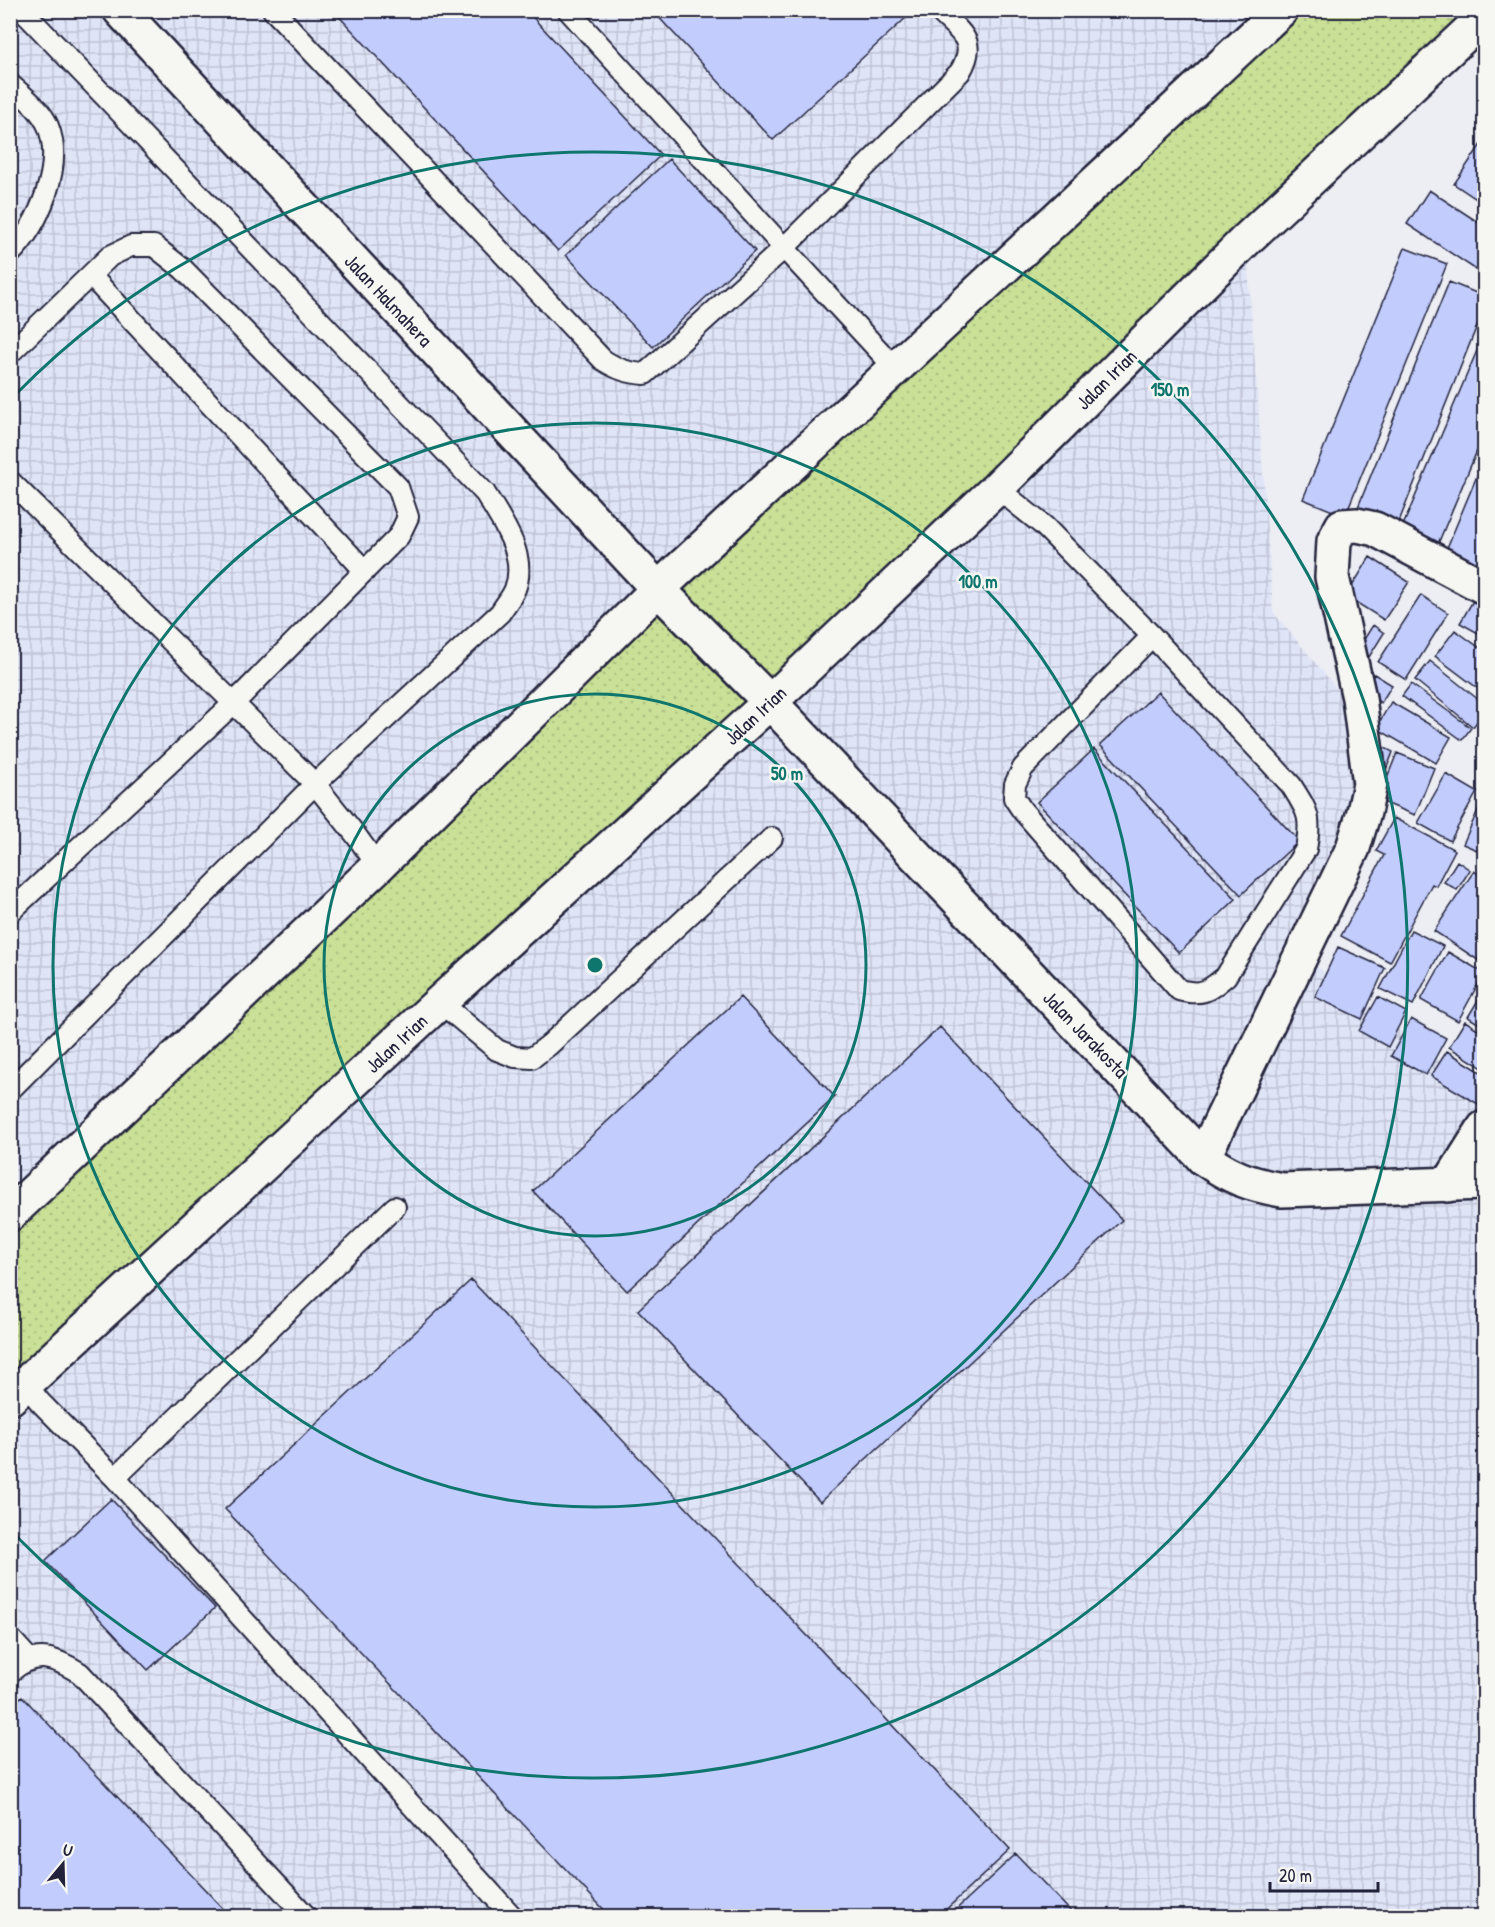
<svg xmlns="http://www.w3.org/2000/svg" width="1495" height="1927" font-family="'Patrick Hand',sans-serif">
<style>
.industrial{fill:url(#industrial-grid)}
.grass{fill:url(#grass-dots);stroke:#768168;stroke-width:1.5}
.building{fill:#c2cdfe;stroke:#22223b;stroke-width:1.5}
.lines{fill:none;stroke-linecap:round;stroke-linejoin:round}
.lane-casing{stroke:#22223b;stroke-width:24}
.street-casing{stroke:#22223b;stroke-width:38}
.secondary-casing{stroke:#22223b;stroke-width:38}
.lane{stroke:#f6f6f2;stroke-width:20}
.street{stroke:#f6f6f2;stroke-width:33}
.secondary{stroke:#f6f6f2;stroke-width:33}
.ring{fill:none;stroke:#0f766e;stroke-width:3}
.labels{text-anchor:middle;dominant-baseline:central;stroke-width:5;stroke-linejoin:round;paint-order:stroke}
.street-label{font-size:20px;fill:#22223b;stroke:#f6f6f2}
.centre{fill:#0f766e;stroke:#f6f6f2;stroke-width:3}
.ring-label{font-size:18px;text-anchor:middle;font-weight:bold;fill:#0f766e;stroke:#f6f6f2;stroke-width:5;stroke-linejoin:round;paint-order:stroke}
</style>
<defs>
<pattern id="industrial-grid" width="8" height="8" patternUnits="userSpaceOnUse" patternTransform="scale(1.5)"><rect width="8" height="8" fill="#dfe4f7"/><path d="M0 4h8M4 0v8" fill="none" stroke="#bfc3d5"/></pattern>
<pattern id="grass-dots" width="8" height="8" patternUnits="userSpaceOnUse" patternTransform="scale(1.5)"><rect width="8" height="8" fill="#c9e096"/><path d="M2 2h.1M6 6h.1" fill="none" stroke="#acc082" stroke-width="1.8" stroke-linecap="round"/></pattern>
</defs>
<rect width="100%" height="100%" fill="#eceef4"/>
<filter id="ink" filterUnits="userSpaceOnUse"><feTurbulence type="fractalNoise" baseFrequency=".0167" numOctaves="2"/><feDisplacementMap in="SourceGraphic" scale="12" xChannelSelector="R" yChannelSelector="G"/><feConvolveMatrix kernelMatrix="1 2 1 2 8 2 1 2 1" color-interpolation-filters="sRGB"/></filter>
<g filter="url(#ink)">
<!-- industrial -->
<path class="industrial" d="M11,11H1484L1246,240L1273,612L1384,745L1299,953L1484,1095V1916H11Z"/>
<!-- grass -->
<path class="grass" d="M1282,11H1484L11,1398V1214Z"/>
<!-- building -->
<path class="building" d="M333,10H526L661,155L558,251Z
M652,10H903L908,16L773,140Z
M1484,140V204L1454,184Z
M669,159L755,251L653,347L566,255Z
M1429,190L1484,226V275L1407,224Z
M1405,248L1447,264L1345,516L1303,499Z
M1449,282L1484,296V308L1394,534L1354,517Z
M1484,334V434L1435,551L1399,535Z
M1484,459V553L1478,569L1444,555Z
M1370,557L1409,582L1384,620L1346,596Z
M1477,594L1484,598V622L1478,633L1460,623Z
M1421,595L1448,613L1406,680L1378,662Z
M1373,625L1384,633L1369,657L1358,649Z
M1455,630L1484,651V693L1435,656Z
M1430,661L1484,704V712L1473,727L1415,680Z
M1374,674L1392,685L1381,703L1363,692Z
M1411,684L1471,728L1462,740L1402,696Z
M1158,692L1299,841L1241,895L1100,745Z
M1391,702L1451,737L1436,763L1376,728Z
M1377,744L1393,752L1386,770L1370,763Z
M1094,749L1236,899L1179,953L1037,802Z
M1397,753L1434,768L1415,815L1378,800Z
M1446,774L1477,792L1450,841L1418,823Z
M1482,801L1484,802V853L1463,844Z
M1394,818L1455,850L1436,886L1432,884L1390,962L1341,936L1384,855L1376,851Z
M1457,861L1470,870L1457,890L1444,882Z
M1474,871L1484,878V964L1434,931Z
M1411,930L1443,946L1413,1005L1380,989Z
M1338,947L1385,968L1362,1019L1315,997Z
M1448,952L1484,973L1458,1021L1421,1000Z
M1484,990V1027L1468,1017Z
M740,997L835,1097L627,1291L533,1191Z
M1378,997L1406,1012L1388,1047L1359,1031Z
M1411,1019L1446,1038L1426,1075L1391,1056Z
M1465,1021L1484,1033V1069L1449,1047Z
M940,1027L1122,1220L820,1502L638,1310Z
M1447,1051L1484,1074V1093L1478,1104L1431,1076Z
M471,1280L1010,1850L939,1916H610L225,1509Z
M111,1499L215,1608L148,1670L45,1561Z
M22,1696L230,1916H10V1707Z
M1016,1854L1075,1916H949Z"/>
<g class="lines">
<!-- lane casing -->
<g class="lane-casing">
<path id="lane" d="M22,10L485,493C501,520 528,555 515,589C512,597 505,605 500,613L315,784L355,834L378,866
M273,10L603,360C617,369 628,373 645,374L784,248L568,10
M10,84C23,96 41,109 48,126C64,166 39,225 10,254
M91,276L365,571
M10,353L110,256L131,246H154L183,269L398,487L408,517L399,536L234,703L10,912
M896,369L784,248L960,72C979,40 960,33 938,10
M10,481L315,784L10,1090
M997,488L1044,526L1152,636L1291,785C1308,812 1312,816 1306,849L1226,976C1208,991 1203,996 1179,990L1022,810L1014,798L1015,784L1023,768L1152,636
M440,1002L497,1050L515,1057L532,1058L549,1045L772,838
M25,1383L40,1402L115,1478L512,1916
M115,1478L395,1207
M10,1638L30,1660
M10,1672C36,1650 54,1657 80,1673L306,1916"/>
</g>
<!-- street casing -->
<g class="street-casing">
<path id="street" d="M120,10L658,589L770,702
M1203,1158L1353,848L1364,812L1370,784L1359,698L1332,577L1334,541L1342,526L1357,525L1375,529L1484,587
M1448,1185L1484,1128"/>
</g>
<!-- secondary casing -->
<g class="secondary-casing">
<path id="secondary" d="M770,702L1203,1158C1231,1177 1248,1184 1282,1190L1484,1183
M10,1214L378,866L658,589L1281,10
M10,1398L440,1002L770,702L997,488L1246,240L1484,17"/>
</g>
<!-- lane -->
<use href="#lane" class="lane"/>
<!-- street -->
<use href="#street" class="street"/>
<!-- secondary -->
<use href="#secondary" class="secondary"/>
</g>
</g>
<!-- distance rings -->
<g class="ring">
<circle cx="595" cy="965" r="271"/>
<circle cx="595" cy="965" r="542"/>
<path d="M15 395A813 813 0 1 1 15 1535"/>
</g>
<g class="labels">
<!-- street labels -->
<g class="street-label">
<text transform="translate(389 300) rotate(47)">Jalan Halmahera</text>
<text transform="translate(1106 379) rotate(-45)">Jalan Irian</text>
<text transform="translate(755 715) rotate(-43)">Jalan Irian</text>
<text transform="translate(1086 1034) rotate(46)">Jalan Jarakosta</text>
<text transform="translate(396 1043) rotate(-43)">Jalan Irian</text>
</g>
</g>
<circle cx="595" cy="965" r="9" class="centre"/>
<g class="ring-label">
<text x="1170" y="396">150 m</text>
<text x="978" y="588">100 m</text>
<text x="787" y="780">50 m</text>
</g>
<!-- margin -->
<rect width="1495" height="1927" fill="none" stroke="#f6f6f2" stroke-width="36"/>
<rect x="18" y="18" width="1459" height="1891" fill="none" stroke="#22223b" stroke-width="2" filter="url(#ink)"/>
<!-- north arrow -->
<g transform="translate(63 1864) rotate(19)" stroke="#f6f6f2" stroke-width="4.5" paint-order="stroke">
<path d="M0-4.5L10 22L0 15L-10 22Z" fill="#22223b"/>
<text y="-9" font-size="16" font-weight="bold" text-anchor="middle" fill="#22223b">U</text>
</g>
<!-- scale -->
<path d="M1270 1882v9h108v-9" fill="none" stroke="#22223b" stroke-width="3"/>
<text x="1279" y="1882" font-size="18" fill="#22223b" stroke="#f6f6f2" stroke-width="4.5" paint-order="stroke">20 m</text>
</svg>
